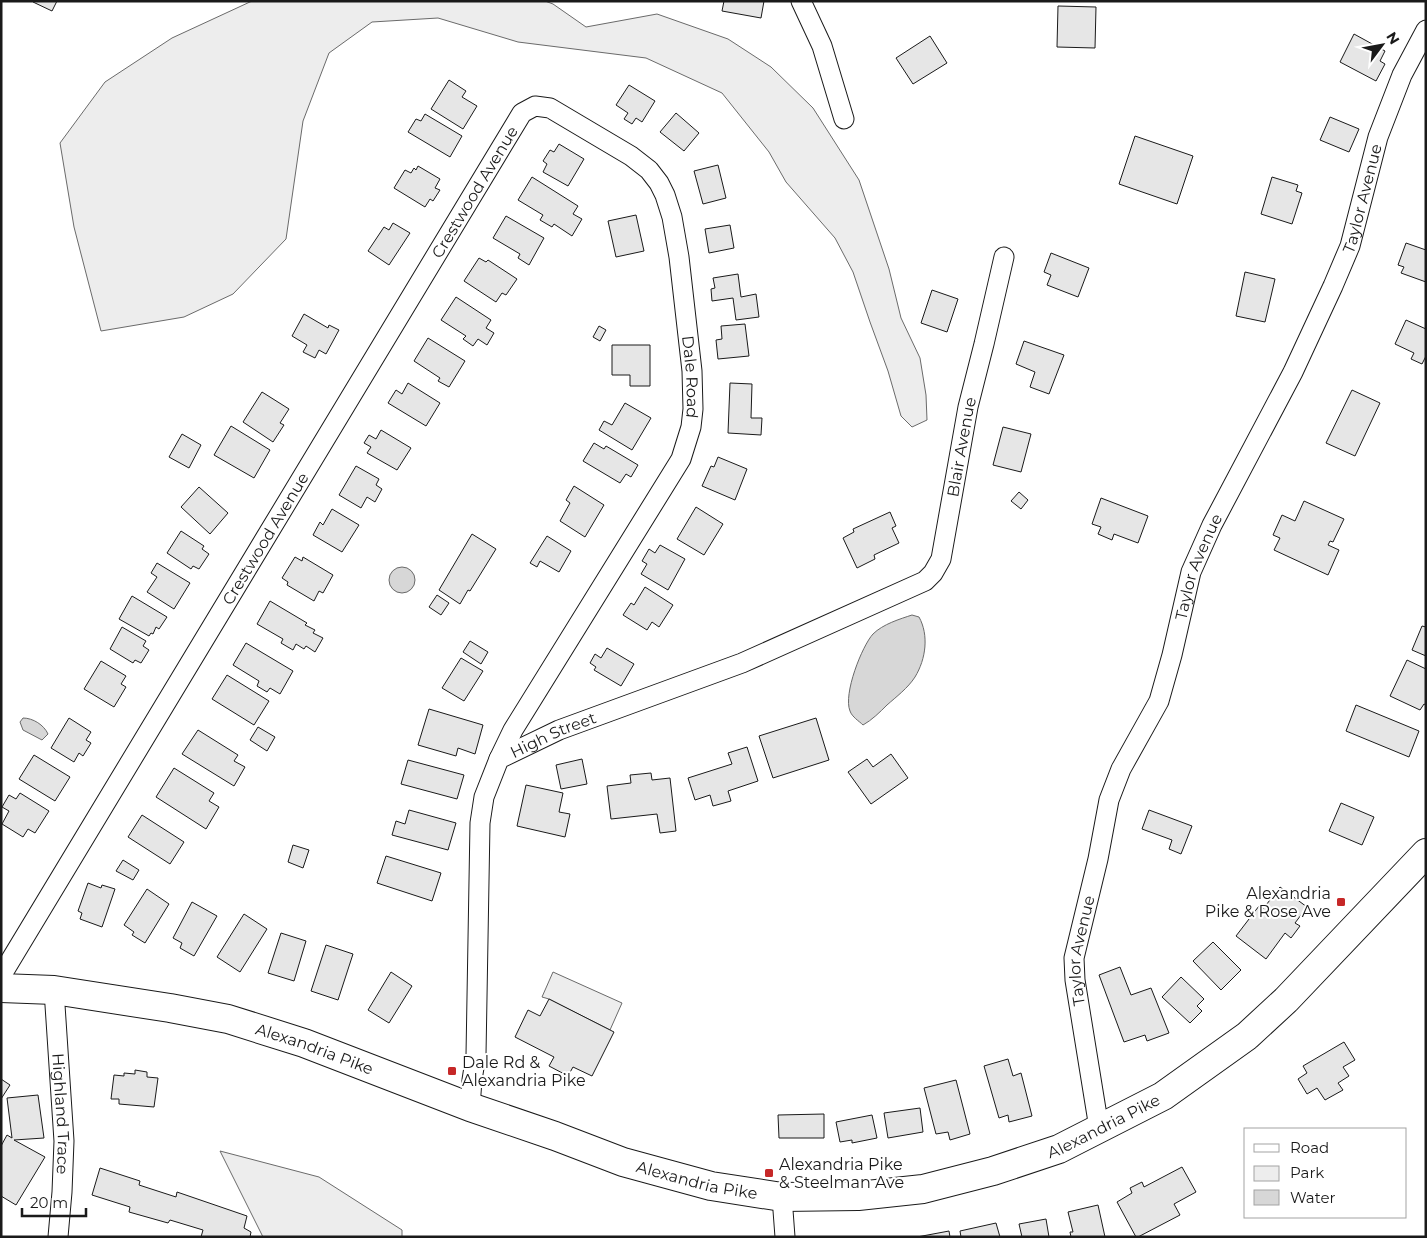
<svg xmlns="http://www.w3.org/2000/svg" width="1427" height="1238" font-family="Montserrat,sans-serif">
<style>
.green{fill:#ededed;stroke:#6a6a6a}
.water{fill:#d7d7d7;stroke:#6a6a6a}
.building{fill:#e6e6e6;stroke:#1a1a1a}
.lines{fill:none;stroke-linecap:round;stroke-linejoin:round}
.street-casing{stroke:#1a1a1a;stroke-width:21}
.primary-casing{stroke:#1a1a1a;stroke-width:30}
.street{stroke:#fff;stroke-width:19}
.primary{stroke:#fff;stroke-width:28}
.poi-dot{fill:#c62828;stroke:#fff;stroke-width:2}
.labels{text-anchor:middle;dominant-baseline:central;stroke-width:4;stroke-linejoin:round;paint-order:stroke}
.street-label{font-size:16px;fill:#1a1a1a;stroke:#fff}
.poi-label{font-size:16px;fill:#1a1a1a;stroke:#fff;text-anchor:start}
</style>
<rect width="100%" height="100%" fill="#fff"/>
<!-- green -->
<path class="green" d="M252,1H545L553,4L586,27L657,14L728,39L771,67L813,108L859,180L889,269L901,318L920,358L926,395L927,420L912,427L901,416L888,371L870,322L853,272L835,238L786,182L769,152L722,93L646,58L518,42L438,18L372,22L329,53L303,121L286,239L233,294L184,317L101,331L74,227L60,143L105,82L172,38Z
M553,972L622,1003L610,1030L549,999L542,997Z
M220,1151L319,1177L402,1230V1237H263Z"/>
<!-- water -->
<path class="water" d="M389 580a13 13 0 1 1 26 0a13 13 0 1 1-26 0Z
M912,615L919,617C929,635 926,659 915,677C908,688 896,697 887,705C880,712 872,720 863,725C859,721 852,717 850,711C843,694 862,646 873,634C883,624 900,619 912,615Z
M23,718C33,718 44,725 48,734L42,740L23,730L20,722Z"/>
<!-- building -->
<path class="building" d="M34,1H57L52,11L33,2Z
M724,1H764L761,18L722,11Z
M1058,6L1096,7L1095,48L1057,47Z
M1354,34L1385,51L1380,61L1385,64L1376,81L1340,62Z
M930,36L947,63L913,84L896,58Z
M449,80L466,91L462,97L477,106L463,129L431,109Z
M629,85L655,101L642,122L636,118L632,124L624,119L628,113L616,105Z
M676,113L699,133L684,151L660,132Z
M425,114L462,136L450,157L408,132L416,119L421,121Z
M1330,117L1359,129L1349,152L1320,140Z
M1135,136L1193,156L1177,204L1119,184Z
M559,144L584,159L568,186L543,172L547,164L543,161L550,150L554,152Z
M718,165L726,198L703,204L694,171Z
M418,166L440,179L435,188L440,190L433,201L430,199L425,207L394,188L405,170L411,173L414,168L416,170Z
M532,177L578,206L573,214L582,219L572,236L554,224L552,227L540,220L543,215L518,200Z
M1272,177L1298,185L1296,191L1302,193L1292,224L1261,214Z
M636,215L644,251L616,257L608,221Z
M506,216L544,238L529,265L518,258L520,254L493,238Z
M393,223L410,233L389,265L368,251L384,227L389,230Z
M730,225L734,248L709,253L705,229Z
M1406,243L1426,250V282L1401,273L1404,267L1398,265Z
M1051,253L1089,268L1078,297L1047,285L1051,275L1044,272Z
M479,258L486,262L488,260L517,279L506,295L502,293L496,302L464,281Z
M1245,272L1275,279L1265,322L1236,316Z
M738,274L741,297L756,294L759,317L736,320L733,298L712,301L711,289L715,288L713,278Z
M932,290L958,299L947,332L921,323Z
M456,297L491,320L486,328L494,333L487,345L478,339L473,346L463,339L466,336L441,320Z
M304,314L328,328L329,325L339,330L326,354L319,350L315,358L303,352L307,345L292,336Z
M1406,320L1426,329V356L1422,364L1411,359L1414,353L1395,344Z
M745,324L749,356L718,359L716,340L722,339L721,326Z
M599,326L606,330L600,341L593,337Z
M428,338L465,361L449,387L438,381L440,378L414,361Z
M1024,341L1064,355L1049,394L1030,387L1035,372L1016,364Z
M612,345H650V386H630V375H612Z
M408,383L440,403L426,426L388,403L396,390L402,394Z
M730,383L752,384L751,418H762L761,435L728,433Z
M1352,390L1380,403L1355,456L1326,443Z
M262,392L289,409L280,423L284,425L273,442L243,422Z
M625,403L651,418L632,450L599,430L604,421L612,425Z
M231,426L270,450L254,478L214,455Z
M1003,427L1031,434L1021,472L993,465Z
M381,430L411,448L397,470L367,453L371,447L364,443L369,435L376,439Z
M182,434L201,445L189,468L169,457Z
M594,443L604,449L606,446L638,465L631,477L626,474L620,483L583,461Z
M718,457L747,469L735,500L702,486L711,466L714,467Z
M356,466L379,479L376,485L382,489L375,502L367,497L361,508L339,495Z
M574,486L604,505L585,537L560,521L570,503L566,500Z
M199,487L228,513L210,534L181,507Z
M1019,492L1028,500L1021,509L1011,501Z
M1101,498L1148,516L1138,543L1114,534L1112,540L1098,534L1101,527L1092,524Z
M1304,501L1344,519L1333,542L1330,541L1328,545L1339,550L1328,575L1274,550L1280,538L1273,535L1282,515L1295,521Z
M696,507L723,524L704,555L677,539Z
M332,509L359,525L342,552L313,535L320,522L323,525Z
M890,512L896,526L892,528L899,543L874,555L875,559L857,568L843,538L854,532L853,529Z
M181,531L204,546L202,549L209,554L199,569L193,566L191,569L167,553Z
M472,534L496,549L470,591L468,590L460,604L439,590Z
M547,536L571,551L559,572L540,561L537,567L530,563Z
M660,545L685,559L668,590L641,574L647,564L642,561L649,549L655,553Z
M295,557L302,561L303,557L333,575L323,593L319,591L314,601L287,585L288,582L282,578Z
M157,563L190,583L174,609L147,592L157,577L151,573Z
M645,587L673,605L659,627L652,622L647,630L623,615L631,603L634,605Z
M437,595L449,603L441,615L429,607Z
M132,596L167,617L159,629L156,627L153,634L151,633L149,636L119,619Z
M270,601L307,623L305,625L315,630L313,633L323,638L315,652L306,646L304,649L296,644L293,650L281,643L283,639L257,624Z
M1422,626L1426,627V656L1412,650Z
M122,627L146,641L143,646L149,650L141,663L135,660L133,663L110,649Z
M470,641L488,652L481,664L463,652Z
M246,643L293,671L280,694L270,688L267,692L257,686L259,681L233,665Z
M607,648L634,664L621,686L594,670L596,667L590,663L595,654L601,658Z
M461,658L483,671L464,701L442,688Z
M1407,660L1426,669V705L1424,704L1420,710L1390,696Z
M101,661L126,676L121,684L126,687L114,707L84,689Z
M227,675L269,701L254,725L212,699Z
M1356,705L1419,731L1409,757L1346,731Z
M429,709L483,725L475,754L458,748L456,756L418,745Z
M69,718L91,732L86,740L91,743L83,756L79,753L74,762L51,748Z
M816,718L829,760L773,778L759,736Z
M258,727L275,737L267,751L250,740Z
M198,730L238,755L234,761L245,767L234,786L182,754Z
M747,747L758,781L728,791L731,801L713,806L710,795L695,800L688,778L732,764L728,753Z
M891,754L908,778L871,804L848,772L867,759L873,767Z
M34,755L70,777L55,801L19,779Z
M582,759L587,784L561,789L556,765Z
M408,760L464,775L457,799L401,784Z
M174,768L214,793L209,801L219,807L206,829L156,797Z
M651,773L652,780L670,778L676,831L660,833L657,814L611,819L607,786L631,783L630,775Z
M526,785L563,793L559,812L570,814L565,837L517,826Z
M20,793L49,811L35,833L28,829L23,837L2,824L9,811L2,807L9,795L16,799Z
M1341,803L1374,817L1362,845L1329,831Z
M409,810L456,823L448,850L392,835L396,821L405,824Z
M1149,810L1192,826L1181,854L1169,849L1172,840L1142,829Z
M142,815L184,842L170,864L128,837Z
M293,845L309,850L303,868L288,862Z
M386,856L441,873L432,901L377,883Z
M123,860L139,870L133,880L116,871Z
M88,883L101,888L102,885L115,889L102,927L80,919L82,913L78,911Z
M1280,887L1307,907L1295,923L1300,926L1291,938L1285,933L1266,959L1236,936L1259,906L1263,909Z
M147,889L169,904L145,943L132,935L134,932L124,925Z
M192,902L217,916L194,956L180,948L182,943L173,938Z
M244,914L267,929L240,972L217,957Z
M281,933L306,941L294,981L268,973Z
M1213,942L1241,970L1221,990L1193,961Z
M326,945L353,954L338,1000L311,991Z
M1120,967L1131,995L1151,988L1169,1033L1147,1041L1145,1035L1124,1042L1099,975Z
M391,972L412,986L389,1023L368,1010Z
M1181,977L1204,999L1197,1006L1202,1011L1190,1023L1162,997Z
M549,999L614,1032L592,1076L573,1067L568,1076L549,1066L554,1057L515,1037L528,1010L540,1016Z
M1344,1042L1355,1060L1343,1067L1349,1076L1338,1083L1343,1090L1325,1100L1317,1088L1307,1094L1298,1079L1307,1073L1303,1066Z
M1008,1059L1013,1076L1021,1073L1032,1116L1009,1122L1008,1115L999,1118L984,1066Z
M135,1070L147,1072V1077L158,1078L154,1107L119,1104V1099H111L114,1075L124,1076V1073L135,1074Z
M1,1079L10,1085L1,1099Z
M956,1080L970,1134L950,1140L948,1132L936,1134L924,1088Z
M38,1095L44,1138L14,1140L45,1157L16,1205L1,1196V1146L7,1135L12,1138L7,1098Z
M920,1108L923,1132L888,1138L884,1113Z
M824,1114V1138H779L778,1115Z
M872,1115L877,1138L852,1143V1140L840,1142L836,1122Z
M1182,1167L1196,1192L1174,1204L1180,1215L1138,1237H1136L1117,1202L1132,1193L1130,1188L1142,1182L1144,1187Z
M100,1168L140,1181L139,1185L176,1197L177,1192L247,1216L244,1228L251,1232L250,1237H201L203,1230L170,1220L168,1223L129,1212L130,1207L92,1195Z
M1098,1205L1105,1237H1071L1070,1232H1073L1068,1212Z
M1046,1219L1049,1237H1022L1019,1224Z
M996,1223L1000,1237H961L960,1231Z
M949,1231L950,1237H917Z"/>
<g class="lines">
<!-- street casing -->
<g class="street-casing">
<g id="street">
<path d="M801,1L822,46L844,119"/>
<path id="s1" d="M1,976L522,113L535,106L550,108L631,156L649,170L659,183L665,195L672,217L679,257L692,371L693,409L691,427L681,459L513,730L499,759"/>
<path id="s2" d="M54,990L64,1141L62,1192L58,1237"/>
<path id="s3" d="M470,1107L472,1080L476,1055L480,823L484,797L499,759L559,730L742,663L925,581L933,573L941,559L968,407L984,344L1004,257"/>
<path id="s4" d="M1099,1128L1075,980L1074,958L1098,859L1109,800L1121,769L1159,701L1172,655L1191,572L1212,525L1293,372L1333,286L1350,246L1378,137L1402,75L1426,30"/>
<path d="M782,1197L785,1237"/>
</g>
</g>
<!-- primary casing -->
<g class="primary-casing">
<g id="primary">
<path id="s5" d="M1,988L54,990L170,1008L228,1019L304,1043L470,1107L555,1136L623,1162L711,1186L782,1197L858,1196L923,1189L993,1171L1059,1149L1163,1096L1247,1036L1286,1000L1426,853"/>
</g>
</g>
<!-- street -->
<use href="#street" class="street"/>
<!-- primary -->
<use href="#primary" class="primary"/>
</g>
<!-- markers -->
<g class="poi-dot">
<rect x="1336" y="897" width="10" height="10" rx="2.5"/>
<rect x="447" y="1066" width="10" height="10" rx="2.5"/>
<rect x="764" y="1168" width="10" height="10" rx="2.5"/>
</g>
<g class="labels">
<!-- street labels -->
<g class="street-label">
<text stroke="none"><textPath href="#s1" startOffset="916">Crestwood Avenue</textPath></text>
<text stroke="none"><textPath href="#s4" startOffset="990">Taylor Avenue</textPath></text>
<text stroke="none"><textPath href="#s1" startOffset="1369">Dale Road</textPath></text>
<text stroke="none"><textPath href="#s3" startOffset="955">Blair Avenue</textPath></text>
<text stroke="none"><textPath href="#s1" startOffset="511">Crestwood Avenue</textPath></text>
<text stroke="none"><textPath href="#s4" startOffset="585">Taylor Avenue</textPath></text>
<text stroke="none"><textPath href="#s3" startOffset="411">High Street</textPath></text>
<text stroke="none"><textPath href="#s4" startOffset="180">Taylor Avenue</textPath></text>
<text stroke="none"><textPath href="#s5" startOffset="321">Alexandria Pike</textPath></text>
<text stroke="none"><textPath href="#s2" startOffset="124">Highland Trace</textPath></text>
<text stroke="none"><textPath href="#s5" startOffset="1146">Alexandria Pike</textPath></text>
<text stroke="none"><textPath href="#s5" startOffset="726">Alexandria Pike</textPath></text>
</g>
<!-- poi labels -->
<g class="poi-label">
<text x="1331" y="893" text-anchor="end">Alexandria<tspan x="1331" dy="18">Pike &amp; Rose Ave</tspan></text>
<text x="462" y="1062">Dale Rd &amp;<tspan x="462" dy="18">Alexandria Pike</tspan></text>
<text x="779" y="1164">Alexandria Pike<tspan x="779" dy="18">&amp; Steelman Ave</tspan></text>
</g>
</g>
<!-- border -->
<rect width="1427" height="1238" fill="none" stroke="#1a1a1a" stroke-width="5"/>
<!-- legend -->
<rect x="1244" y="1128" width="162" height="90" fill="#ffffff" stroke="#a3a3a3"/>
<rect x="1254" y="1144" width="25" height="8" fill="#ffffff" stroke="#a3a3a3"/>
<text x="1290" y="1153" font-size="15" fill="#1a1a1a">Road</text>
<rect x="1254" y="1166" width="25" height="15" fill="#ededed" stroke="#a3a3a3"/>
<text x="1290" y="1178" font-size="15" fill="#1a1a1a">Park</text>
<rect x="1254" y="1190" width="25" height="15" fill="#d7d7d7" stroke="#a3a3a3"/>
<text x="1290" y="1203" font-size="15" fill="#1a1a1a">Water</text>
<!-- north arrow -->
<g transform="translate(1382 45) rotate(58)" stroke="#ffffff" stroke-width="4" paint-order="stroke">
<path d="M0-4L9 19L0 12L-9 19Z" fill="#1a1a1a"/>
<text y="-8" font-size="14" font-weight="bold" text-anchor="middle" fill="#1a1a1a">N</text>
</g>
<!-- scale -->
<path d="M22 1208v8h64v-8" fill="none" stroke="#1a1a1a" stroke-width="2.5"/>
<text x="30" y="1208" font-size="15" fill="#1a1a1a" stroke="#ffffff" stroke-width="4" paint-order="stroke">20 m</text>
</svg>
